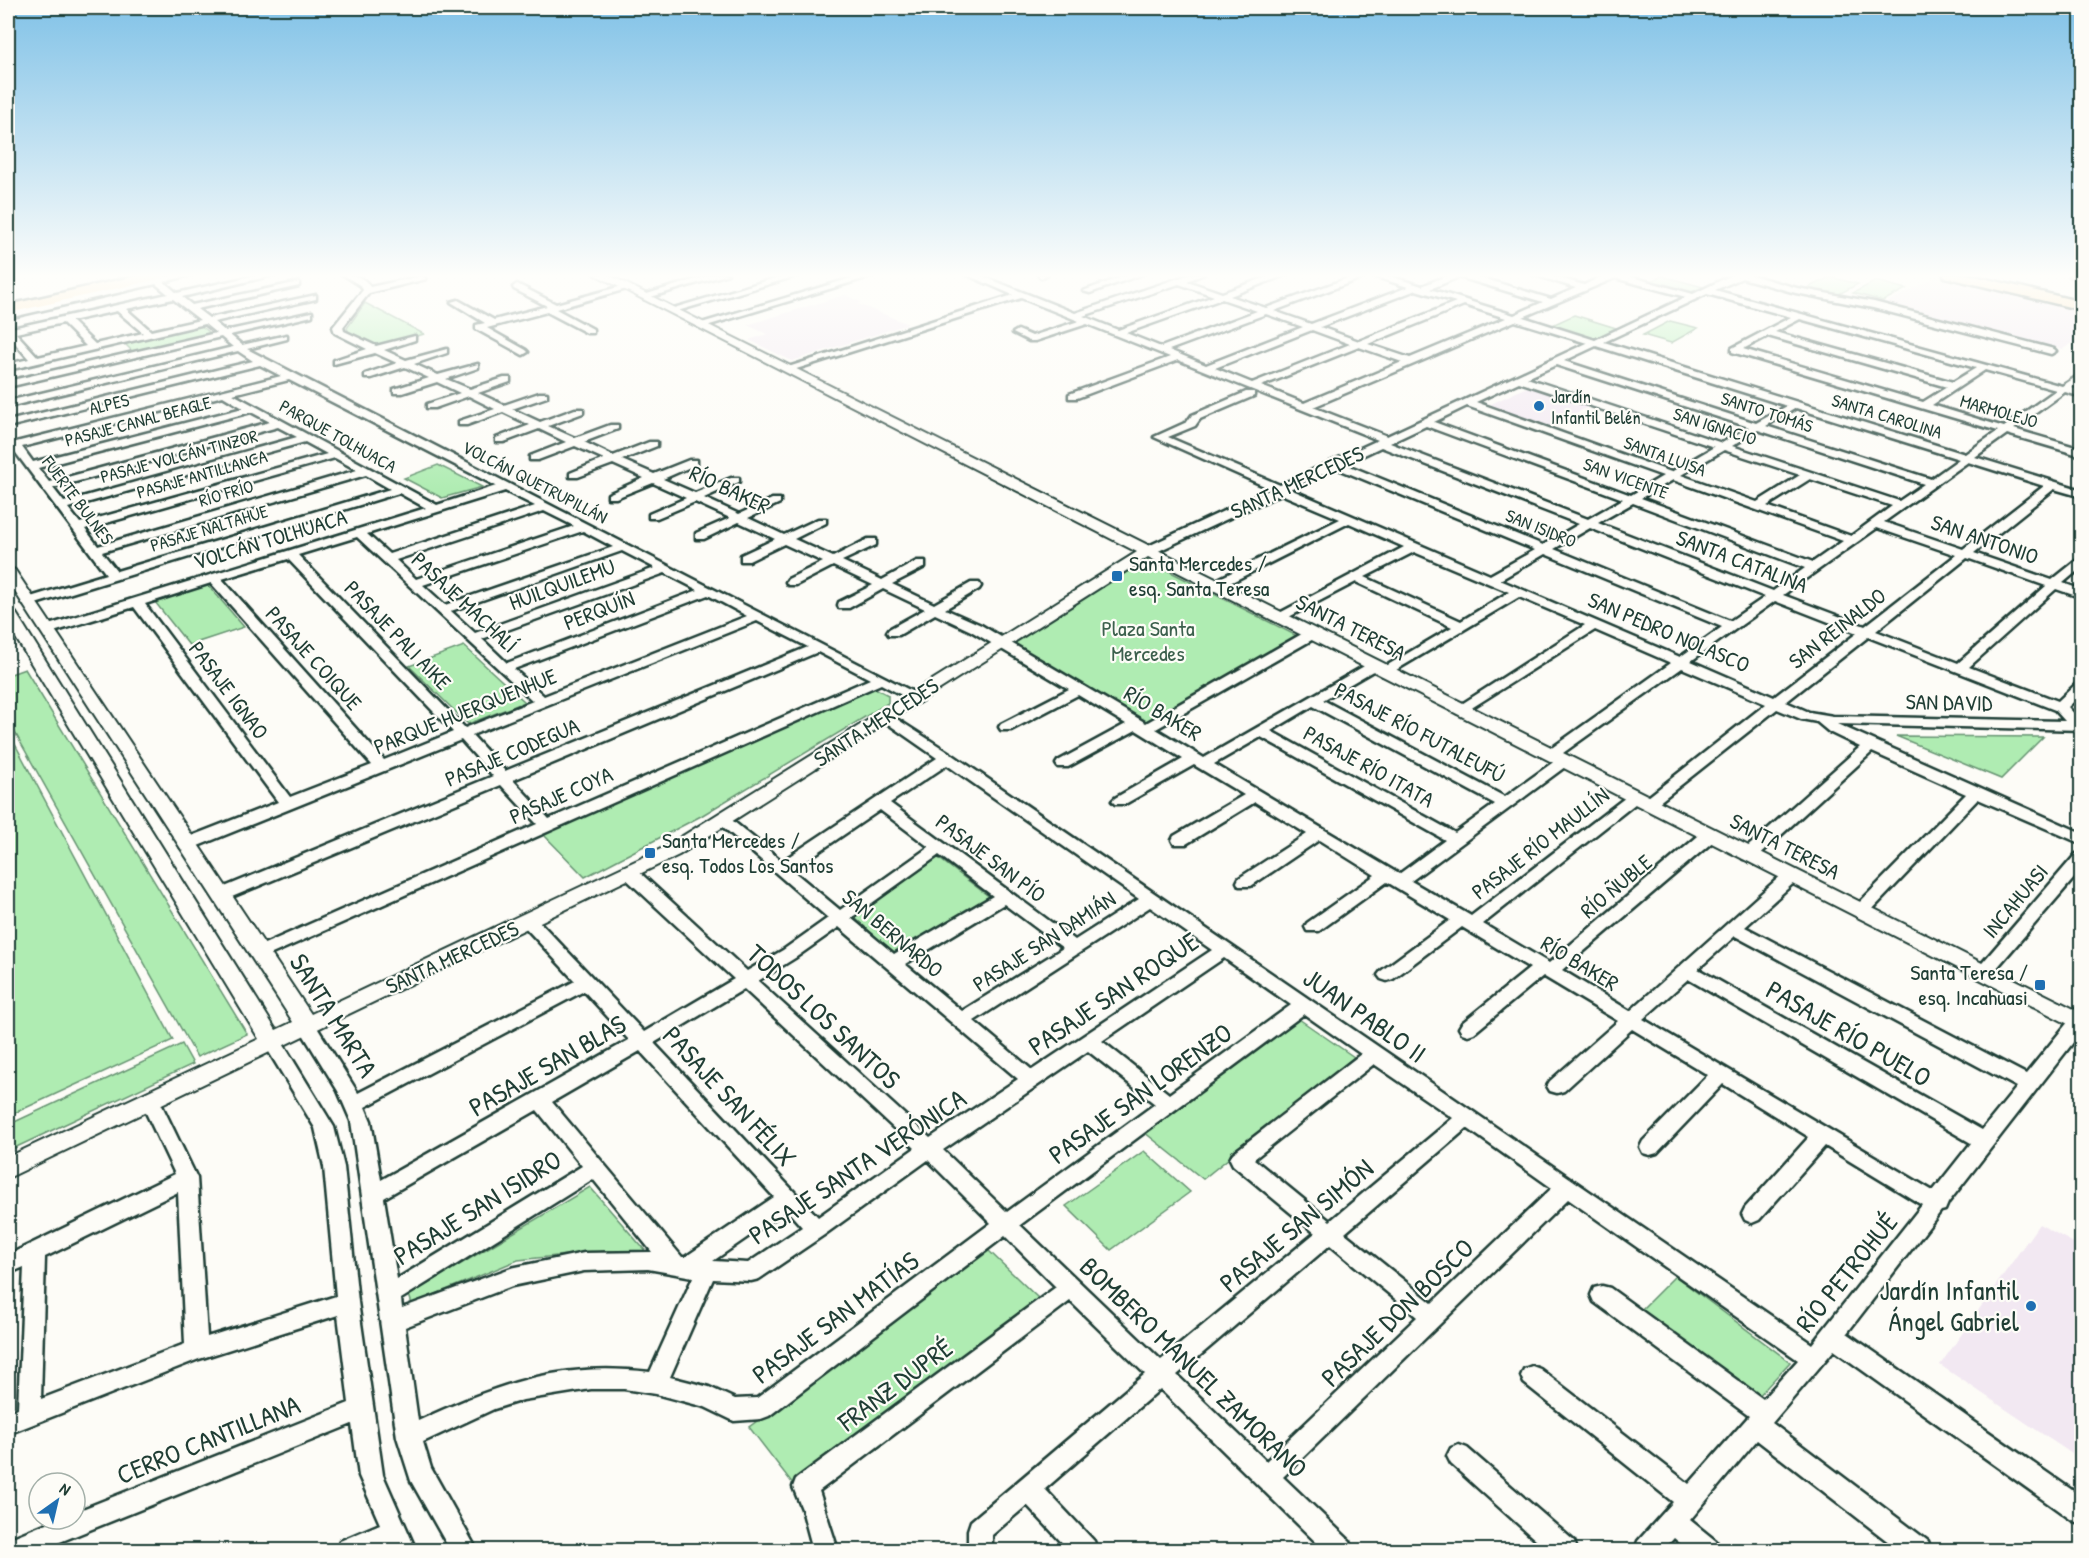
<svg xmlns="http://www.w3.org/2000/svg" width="2089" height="1558" font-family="'Patrick Hand',sans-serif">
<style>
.built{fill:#f2e8f2}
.green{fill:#afecb2;stroke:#679473;stroke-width:1.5}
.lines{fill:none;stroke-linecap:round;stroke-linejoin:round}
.minor-casing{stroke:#1f3d34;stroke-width:5}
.tertiary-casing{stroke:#1f3d34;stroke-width:4}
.primary-casing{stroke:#1f3d34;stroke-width:5}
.minor{fill:#fdfcf7;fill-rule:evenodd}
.tertiary{fill:#fdfcf7;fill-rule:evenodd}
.primary{fill:#fbddab;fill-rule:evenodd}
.poi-dot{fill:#1f6fb2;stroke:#fdfcf7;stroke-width:2}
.labels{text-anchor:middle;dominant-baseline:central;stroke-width:4.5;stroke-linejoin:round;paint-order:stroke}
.far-poi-label{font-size:18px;fill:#1f3d34;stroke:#fdfcf7;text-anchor:start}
.far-street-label{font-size:18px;fill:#1f3d34;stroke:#fdfcf7}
.street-label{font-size:22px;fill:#1f3d34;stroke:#fdfcf7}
.poi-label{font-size:22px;fill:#1f3d34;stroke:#fdfcf7;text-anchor:start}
.park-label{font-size:22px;fill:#3c604d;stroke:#fdfcf7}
.near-street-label{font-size:27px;fill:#1f3d34;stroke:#fdfcf7}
.near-poi-label{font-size:27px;fill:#1f3d34;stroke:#fdfcf7;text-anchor:end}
</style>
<rect width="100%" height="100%" fill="#fdfcf7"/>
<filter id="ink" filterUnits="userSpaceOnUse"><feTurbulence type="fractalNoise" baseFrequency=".0167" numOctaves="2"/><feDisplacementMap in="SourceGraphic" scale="12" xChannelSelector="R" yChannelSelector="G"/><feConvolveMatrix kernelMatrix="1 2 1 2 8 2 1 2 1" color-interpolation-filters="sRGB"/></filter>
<g filter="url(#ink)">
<!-- built -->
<path class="built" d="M1937,276L2081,312V337L2063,349L1886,303Z
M845,295L861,302L858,304L908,324L792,361L749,340L767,334L747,325Z
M1529,386L1590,406L1550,426L1489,405Z
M2039,1224L2081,1247V1460L1940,1365Z"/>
<!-- green -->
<path class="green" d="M1662,276L1703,287L1691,292L1650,281Z
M1830,277L1858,284L1837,295L1805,289Z
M1876,281L1906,289L1883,301L1853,293Z
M365,303L424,334L381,347L349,333L347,328Z
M1574,315L1616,328L1593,339L1550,326Z
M1670,321L1698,328L1671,343L1643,335Z
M200,325L213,335L135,354L123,342Z
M438,465L482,487L442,498L404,478Z
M1147,560L1299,637L1142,724L1008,641Z
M208,585L244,627L189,645L155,602Z
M464,646L525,702L468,724L409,666Z
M25,669L247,1034L197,1057L8,720V675Z
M871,686L888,695V703L701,816L585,877L543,834Z
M8,731L173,1040L8,1116Z
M1896,736L2043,737L2001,779Z
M937,857L991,898L895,955L855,918Z
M1296,1017L1354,1057L1203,1179L1144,1132Z
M182,1044L193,1064L8,1151V1125Z
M1144,1151L1190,1192L1111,1250L1066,1206Z
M590,1187L648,1254L605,1251L518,1260L412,1304L409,1295Z
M989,1251L1039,1299L793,1484L749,1427Z
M1675,1276L1790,1362L1756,1399L1641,1310Z"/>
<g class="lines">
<!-- minor casing -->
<g class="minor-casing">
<path id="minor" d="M152,274L159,278L178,274H194L164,282L177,293L261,274H278L182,297L192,305L299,282V286L197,309L209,318L316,295V299L214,322L225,331L312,312V316L230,335L242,345L287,335V339L247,349L923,697L921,700H911L881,684L265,957H253L250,953L253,949L537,824L501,785L227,899H215L213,895L215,891L493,776L461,740L193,848H181L179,844L181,840L278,802L134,607L47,634L40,630L42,627L426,508L399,493L32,605H24L22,602L24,599L106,574L13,449L8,450V444L281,376L260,365L8,427V421L253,361L238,351L8,407V401L233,347L221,337L8,387V381L216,333L205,324L8,370V364L29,359L8,335V326L12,328L168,294L156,284L8,318V312L151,280L148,277ZM173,299L200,320L151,331L126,309ZM117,311L143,333L95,344L71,321ZM63,323L86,346L38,357L16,333ZM289,380L496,486L437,505L233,394ZM223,396L243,408L33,462L22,447ZM251,412L270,422L49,482L38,468ZM278,427L297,437L64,502L53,488ZM305,442L327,454L80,523L68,508ZM335,458L357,470L98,546L85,529ZM366,475L390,489L117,571L102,552ZM505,491L535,506L389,554L367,534ZM544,511L574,526L416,579L396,560ZM583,531L613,547L445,605L423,585ZM357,537L533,701L465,728L298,555ZM622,551L655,568L475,633L451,611ZM288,559L453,732L384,760L222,579ZM665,573L698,590L507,663L482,639ZM211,583L372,765L290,797L145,604ZM708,595L747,616L544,696L514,669ZM757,621L808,647L505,771L472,735ZM818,652L870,679L549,819L513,780Z
M342,274C352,274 365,277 370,287L422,276L426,279L369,293L343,327L344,331L376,346L415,336V340L384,350L406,360L447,349V353L414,364L438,375L478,364V368L446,379L470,389L504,378H510V382L478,393L504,405L539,393H547V397L512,409L540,422L575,409H583V413L548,426L575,438L610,425H618V429L584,442L613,456L649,442H657V446L622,460L654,474L689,460H697V464L663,479L695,493L731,478H739V482L704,498L739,514L772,499H780V503L748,518L784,535L818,519H826V523L794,539L833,557L868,539H876V545L842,561L882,580L917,561H925V567L892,584L934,604L971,583H979L981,586L979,589L945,609L981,625L1146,723L1307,631H1317L1319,634L1317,637L1156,729L1204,758L1373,661L1378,662L1380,665L1378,668L1323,700L1505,797L1559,758H1569L1571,761L1569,764L1411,881L1471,916L1630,794H1640L1643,797L1640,800L1483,924L1549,963L1704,831H1716L1718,835L1716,839L1562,970L1630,1011L1785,872H1797L1799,876L1797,880L1745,927L2026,1074L2073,1016L2082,1015V1031L1948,1203L1945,1210L1941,1211L1847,1333L2082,1497V1524L2073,1521L1834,1350L1772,1423L1928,1541L1931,1550H1899L1757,1440L1690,1520L1716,1541L1719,1550H1688L1674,1538L1663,1550H1635L1638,1541L1673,1502L1524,1383L1521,1376L1524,1369L1532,1366L1540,1369L1689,1484L1749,1416L1594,1302L1591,1295L1594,1288L1602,1286L1610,1288L1763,1399L1798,1360L1568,1199L1283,1477L1350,1541L1353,1550H1324L1160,1389L1045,1489L1094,1541L1097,1550H1069L1027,1505L992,1535V1550H968V1530L971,1521L1145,1374L1070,1301L819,1491L838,1550H813L802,1509L793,1487L796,1479L1056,1287L1005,1236L769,1416L761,1419L734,1421L705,1407L656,1394L624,1389H591L523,1400L494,1409L423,1442L431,1468L477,1550H450L411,1481L397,1437L351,1121L338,1091L298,1026L301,1021L307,1019L313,1021L358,1093L575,981L523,925L521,921L523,917H535L644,1032L734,979L624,877L622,873L624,869H636L747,971L783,950L828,918L715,820L718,817H728L782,861L937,758L881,719L879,716L886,712L953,755L1812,1344L1922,1205L1825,1146L1759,1220L1752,1223L1745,1220L1742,1214L1745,1208L1809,1137L1723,1084L1657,1153L1650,1155L1643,1153L1640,1147L1643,1141L1708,1075L1632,1029L1564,1091L1557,1093L1550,1091L1547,1086L1550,1081L1618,1021L1543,976L1474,1033L1468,1035L1462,1033L1459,1028L1462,1023L1530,968L1462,927L1393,979L1387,981L1381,979L1378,975L1381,971L1450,920L1387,882L1319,931H1307L1305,927L1307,923L1375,875L1319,840L1251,886H1239L1237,882L1239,878L1307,834L1255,802L1186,844H1174L1172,840L1174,836L1244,795L1194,765L1125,804H1115L1112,801L1115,798L1183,759L1136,730L1068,767H1058L1056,764L1058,761L1126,724L1078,695L1011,730H1001L999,727L1001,724L1069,689L971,631L935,614L899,635H889L887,632L889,629L925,609L883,589L849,608H839L838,605L839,602L873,585L833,566L796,585H788L786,582L788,579L823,562L784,544L749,561H741V555L775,539L739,522L704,539H696V533L730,518L695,502L657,518H649V514L686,498L653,483L616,498H608V494L644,478L613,464L578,477H570V473L604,459L575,446L538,460H530V456L566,442L539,429L504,442H496V438L530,425L503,412L467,425H459V421L495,409L469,396L435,408H427V404L460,393L437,382L402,393H394V389L429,378L405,367L371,378H365V374L397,363L375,353L334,364V360L367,349L335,333L333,327L363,290L361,286ZM1313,706L1495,804L1455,833L1271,731ZM1261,737L1445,840L1399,874L1214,764ZM947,765L1139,899L1075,940L890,803ZM880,810L929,847L840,910L792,870ZM939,855L993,896L894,954L851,918ZM1004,904L1063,948L962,1011L905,964ZM1150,907L1212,950L1032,1070L974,1021ZM839,927L1018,1079L930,1138L758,981L795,958ZM1735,936L2017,1087L1982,1130L1698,969ZM1224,958L1291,1005L1169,1094L1102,1041ZM1688,979L1971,1143L1933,1191L1643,1019ZM744,989L915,1148L818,1217L654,1043ZM584,991L629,1040L381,1180L371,1121L365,1107ZM1304,1014L1361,1054L1233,1153L1230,1159L1233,1165L1315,1233L1161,1360L1020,1225ZM640,1051L774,1197L685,1257H682L552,1102ZM1088,1051L1155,1104L1007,1212L943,1150ZM1374,1064L1453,1118L1330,1221L1254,1159ZM537,1110L582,1166L397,1279L384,1198ZM1467,1128L1552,1188L1432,1303L1345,1233ZM928,1160L991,1223L757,1398L735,1399L709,1387L670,1377L713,1279L751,1281L759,1279L824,1235ZM593,1179L652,1252L584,1253L511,1268L402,1308L401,1299ZM787,1210L802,1227L748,1263L713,1261ZM1330,1245L1417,1317L1266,1461L1177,1375ZM648,1269L693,1277L650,1372C559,1361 499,1384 418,1421L405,1327L512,1286L584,1271Z
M714,274H728L644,299L640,296Z
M789,274H803L674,312L667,310Z
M865,274H879L703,327L695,325Z
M965,274H977L1075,313L1191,274H1204L1187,281L1222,293L1275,274H1288L1230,296L1266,308L1359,274H1383L1422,286L1451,274H1469L1551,299L1576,288L1532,274H1546L1584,285L1607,274H1621L1693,294L1734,274H1748L1797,288L1874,302L2054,349L2056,351L2051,354L1873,308L1796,293L1742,278L1715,290L2062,386L2082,373V381L2072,388L2082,391V397L2065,392L2014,429L2082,449V456L2007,434L1975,457L2082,490V497L2054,489L1974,553L2052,580L2082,556V567L2063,583L2082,590V598L2056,589L1969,667L2058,701L2077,683L2082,682V694L2068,707L2082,722V730L1837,724L2082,833V844L1978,799L1867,915H1855L1853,911L1855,907L1966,794L1872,752L1755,859H1743L1741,855L1743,851L1860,747L1829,732L1817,722L1801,719L1777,709L1653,807H1643L1640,804L1643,801L1766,704L1682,668L1556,758H1546L1544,755L1546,752L1671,663L1595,630L1462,714L1457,713L1455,710L1457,707L1585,625L1519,597L1386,676L1381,675L1379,672L1381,669L1452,627L1356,582L1283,620H1273L1272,617L1404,547L1349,523L1220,588H1212L1210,585L1212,582L1340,519L1281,494L1152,554H1144V548L1271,489L1154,437L1187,422L1192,415L1246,392H1254V396L1200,419L1195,426L1168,437L1280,485L1378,440L1178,360L1077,398H1069V394L1170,357L1087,324L1035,341H1029L1013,333L1018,330L1032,336L1079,321L1021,298L790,371L782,369L1013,295ZM1370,275L1408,287L1311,324L1274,311ZM1459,277L1543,302L1514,315L1430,289ZM1615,278L1686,297L1595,340L1523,317ZM1179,284L1214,296L1118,330L1083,316ZM1416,290L1456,302L1359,341L1320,327ZM1707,294L1791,317L1732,348V352L1998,431L1965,454L1604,342ZM1222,299L1257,311L1161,347L1126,333ZM1464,305L1506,318L1410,358L1368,344ZM1266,314L1303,327L1206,365L1169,350ZM1800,319L1976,368L1953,382L1775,332ZM1515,321L1587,343L1387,436L1313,407ZM1312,330L1350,344L1252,383L1215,368ZM1768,336L1947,387L1923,402L1743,349ZM1596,346L1787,406L1756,423L1564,361ZM1359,347L1402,362L1304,403L1261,386ZM1556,365L1749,427L1722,443L1527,378ZM1985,370L2056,390L2004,427L1932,405ZM1519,382L1714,447L1671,472L1476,402ZM1467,406L1663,476L1631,495L1434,422ZM1796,408L1959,459L1931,479L1766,426ZM1426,426L1623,499L1588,519L1390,443ZM1758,430L1924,484L1899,501L1732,446ZM1381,447L1579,524L1543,545L1345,464ZM1724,450L1800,475L1757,502L1681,475ZM1968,462L2044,486L1963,549L1884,522ZM1336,468L1535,550L1490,575L1290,489ZM1810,479L1892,506L1851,536L1767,506ZM1673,480L1843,541L1813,562L1641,498ZM1633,503L1805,568L1773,591L1598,523ZM1590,528L1765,597L1730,621L1554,549ZM1877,528L1956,555L1865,626L1783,595ZM1414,552L1509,592L1461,621L1365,577ZM1545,554L1722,627L1680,657L1500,580ZM1967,558L2046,586L1958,663L1876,631ZM1775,601L1857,633L1774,697L1691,661ZM1868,637L2055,710L2065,721L1833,716L1809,712L1786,702Z
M1037,274H1048L1041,278Z
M1130,274H1143L1090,293L1083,291Z
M2069,274H2082V278L2070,276Z
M517,284L556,304L626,285L630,288L556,309L593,329V333H587L547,312L487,328L526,350L528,352L523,355L476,329V325L485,323L451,302L458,300L494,320L547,306L514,289L513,287Z
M2082,853V869L1989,977L1983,979L1977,977L1974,973L1977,969L2076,854Z
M272,1035L279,1037L334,1127L344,1167L358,1302L383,1475L416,1550H391L389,1545L377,1550H337L340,1541L380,1524L359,1476L352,1424L40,1550H8V1539L57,1519H75V1512L349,1403L338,1315L199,1359L8,1434V1412L18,1408L24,1267L8,1274V1255L175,1174L140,1100L143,1095L150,1093L157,1095L197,1178L207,1337L336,1296L324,1167L315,1128L263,1042L265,1037ZM178,1192L185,1344L41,1399L45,1257Z
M1459,1445L1467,1448L1574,1541L1577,1550H1547L1451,1464L1447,1456L1451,1448Z"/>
</g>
<!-- tertiary casing -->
<g class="tertiary-casing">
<path id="tertiary" d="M594,274H607L2082,1013V1031L1148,557L679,855L8,1178V1157L259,1039L8,625V609L16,613L276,1030L293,1022L8,581V566L15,570L311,1014L665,847L1137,552Z"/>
</g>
<!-- primary casing -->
<g class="primary-casing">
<path id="primary" d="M145,274H169L163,278L8,313V305Z
M1943,274H1966L2082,302V310L1945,277Z"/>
</g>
<!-- minor -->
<use href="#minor" class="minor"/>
<!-- tertiary -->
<use href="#tertiary" class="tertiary"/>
<!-- primary -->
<use href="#primary" class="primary"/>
</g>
</g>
<!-- sky -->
<linearGradient id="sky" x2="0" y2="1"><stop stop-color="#81c2e7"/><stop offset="0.56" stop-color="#fefefb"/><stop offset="1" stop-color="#fefefb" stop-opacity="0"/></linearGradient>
<rect width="2089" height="492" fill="url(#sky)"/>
<!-- markers -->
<g class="poi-dot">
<circle cx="1539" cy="406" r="6"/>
<rect x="1111" y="570" width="12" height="12" rx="3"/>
<rect x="644" y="847" width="12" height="12" rx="3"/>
<rect x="2034" y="979" width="12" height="12" rx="3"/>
<circle cx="2031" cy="1306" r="6"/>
</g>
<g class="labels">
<!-- far-poi labels -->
<g class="far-poi-label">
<text x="1551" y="396">Jardín<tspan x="1551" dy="21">Infantil Belén</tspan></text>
</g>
<!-- far-street labels -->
<g class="far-street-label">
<text transform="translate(109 404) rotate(-14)">ALPES</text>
<text transform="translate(1999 411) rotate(16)">MARMOLEJO</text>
<text transform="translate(1767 412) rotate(18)">SANTO TOMÁS</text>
<text transform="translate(1887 416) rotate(17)">SANTA CAROLINA</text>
<text transform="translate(138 421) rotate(-15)">PASAJE CANAL BEAGLE</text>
<text transform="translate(1715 426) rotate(18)">SAN IGNACIO</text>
<text transform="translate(338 436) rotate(29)">PARQUE TOLHUACA</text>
<text transform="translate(179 456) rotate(-15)">PASAJE VOLCÁN TINZOR</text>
<text transform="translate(1665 456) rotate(20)">SANTA LUISA</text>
<text transform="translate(202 474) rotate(-16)">PASAJE ANTILLANCA</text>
<text transform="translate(1626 478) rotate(20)">SAN VICENTE</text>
<text transform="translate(535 482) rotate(27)">VOLCÁN QUETRUPILLÁN</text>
<text transform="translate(226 493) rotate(-16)">RÍO FRÍO</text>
<text transform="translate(78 500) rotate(53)">FUERTE BULNES</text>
<text transform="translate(209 528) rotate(-17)">PASAJE NALTAHUE</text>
<text transform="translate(1541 528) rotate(22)">SAN ISIDRO</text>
</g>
<!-- street labels -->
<g class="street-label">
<text transform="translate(1297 482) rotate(-25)">SANTA MERCEDES</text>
<text transform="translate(730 489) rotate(25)">RÍO BAKER</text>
<text transform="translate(270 539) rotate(-17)">VOLCÁN TOLHUACA</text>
<text transform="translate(1985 539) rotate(19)">SAN ANTONIO</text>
<text transform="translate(1742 561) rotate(21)">SANTA CATALINA</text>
<text transform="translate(562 584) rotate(-20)">HUILQUILEMU</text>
<text transform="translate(465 602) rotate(43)">PASAJE MACHALÍ</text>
<text transform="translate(599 610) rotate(-21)">PERQUÍN</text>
<text transform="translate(1351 627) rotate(27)">SANTA TERESA</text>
<text transform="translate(1837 628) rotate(-38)">SAN REINALDO</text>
<text transform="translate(1669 632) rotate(23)">SAN PEDRO NOLASCO</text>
<text transform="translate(398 635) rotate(46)">PASAJE PALI AIKE</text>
<text transform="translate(314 658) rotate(48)">PASAJE COIQUE</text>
<text transform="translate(229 690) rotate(53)">PASAJE IGNAO</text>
<text transform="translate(1949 702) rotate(1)">SAN DAVID</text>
<text transform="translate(465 711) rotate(-22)">PARQUE HUERQUENHUE</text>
<text transform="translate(1163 713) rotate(31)">RÍO BAKER</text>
<text transform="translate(876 722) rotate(-33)">SANTA MERCEDES</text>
<text transform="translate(1420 732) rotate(28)">PASAJE RÍO FUTALEUFÚ</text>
<text transform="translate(512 752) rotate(-23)">PASAJE CODEGUA</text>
<text transform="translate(1369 766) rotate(29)">PASAJE RÍO ITATA</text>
<text transform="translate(561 795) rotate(-24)">PASAJE COYA</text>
<text transform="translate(1540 843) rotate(-38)">PASAJE RÍO MAULLÍN</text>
<text transform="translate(1785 846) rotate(27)">SANTA TERESA</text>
<text transform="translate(991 858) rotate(37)">PASAJE SAN PÍO</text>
<text transform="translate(1616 886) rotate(-40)">RÍO ÑUBLE</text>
<text transform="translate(2015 901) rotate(-50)">INCAHUASI</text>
<text transform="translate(893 933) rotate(40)">SAN BERNARDO</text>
<text transform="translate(1044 941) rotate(-33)">PASAJE SAN DAMIÁN</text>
<text transform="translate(452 957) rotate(-25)">SANTA MERCEDES</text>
<text transform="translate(1580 963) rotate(31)">RÍO BAKER</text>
</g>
<!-- poi labels -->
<g class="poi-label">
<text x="1129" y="563">Santa Mercedes /<tspan x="1129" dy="25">esq. Santa Teresa</tspan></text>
<text x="662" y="840">Santa Mercedes /<tspan x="662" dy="25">esq. Todos Los Santos</tspan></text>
<text x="2028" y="972" text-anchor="end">Santa Teresa /<tspan x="2028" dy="25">esq. Incahuasi</tspan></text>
</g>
<!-- park labels -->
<g class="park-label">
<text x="1148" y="628">Plaza Santa<tspan x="1148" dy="25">Mercedes</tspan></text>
</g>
<!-- near-street labels -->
<g class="near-street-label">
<text transform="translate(1113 993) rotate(-34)">PASAJE SAN ROQUE</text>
<text transform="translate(334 1015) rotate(58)">SANTA MARTA</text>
<text transform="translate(1365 1015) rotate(35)">JUAN PABLO II</text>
<text transform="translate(824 1016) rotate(43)">TODOS LOS SANTOS</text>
<text transform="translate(1849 1033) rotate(30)">PASAJE RÍO PUELO</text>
<text transform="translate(547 1065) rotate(-30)">PASAJE SAN BLAS</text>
<text transform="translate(1140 1093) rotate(-36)">PASAJE SAN LORENZO</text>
<text transform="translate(730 1096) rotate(47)">PASAJE SAN FÉLIX</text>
<text transform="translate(857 1166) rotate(-34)">PASAJE SANTA VERÓNICA</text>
<text transform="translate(477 1207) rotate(-32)">PASAJE SAN ISIDRO</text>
<text transform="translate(1296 1225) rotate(-40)">PASAJE SAN SIMÓN</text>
<text transform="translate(1846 1272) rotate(-51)">RÍO PETROHUÉ</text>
<text transform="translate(1397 1312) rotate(-44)">PASAJE DON BOSCO</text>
<text transform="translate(835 1317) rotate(-37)">PASAJE SAN MATÍAS</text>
<text transform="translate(1194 1367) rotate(44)">BOMBERO MANUEL ZAMORANO</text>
<text transform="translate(895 1384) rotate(-37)">FRANZ DUPRÉ</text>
<text transform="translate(208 1439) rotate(-22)">CERRO CANTILLANA</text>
</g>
<!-- near-poi labels -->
<g class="near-poi-label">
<text x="2019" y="1290">Jardín Infantil<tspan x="2019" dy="31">Ángel Gabriel</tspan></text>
</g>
</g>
<!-- margin -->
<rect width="2089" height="1558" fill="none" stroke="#fdfcf7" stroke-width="30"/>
<rect x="15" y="15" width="2059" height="1528" fill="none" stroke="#1f3d34" stroke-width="2" filter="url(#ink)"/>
<!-- north arrow -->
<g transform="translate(57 1501) rotate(34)"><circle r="28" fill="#fdfcf7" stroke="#a4b0a9" stroke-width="1.5"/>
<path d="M0-4.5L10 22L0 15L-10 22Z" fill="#1f6fb2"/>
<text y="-9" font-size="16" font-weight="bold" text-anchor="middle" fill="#1f3d34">N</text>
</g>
</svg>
